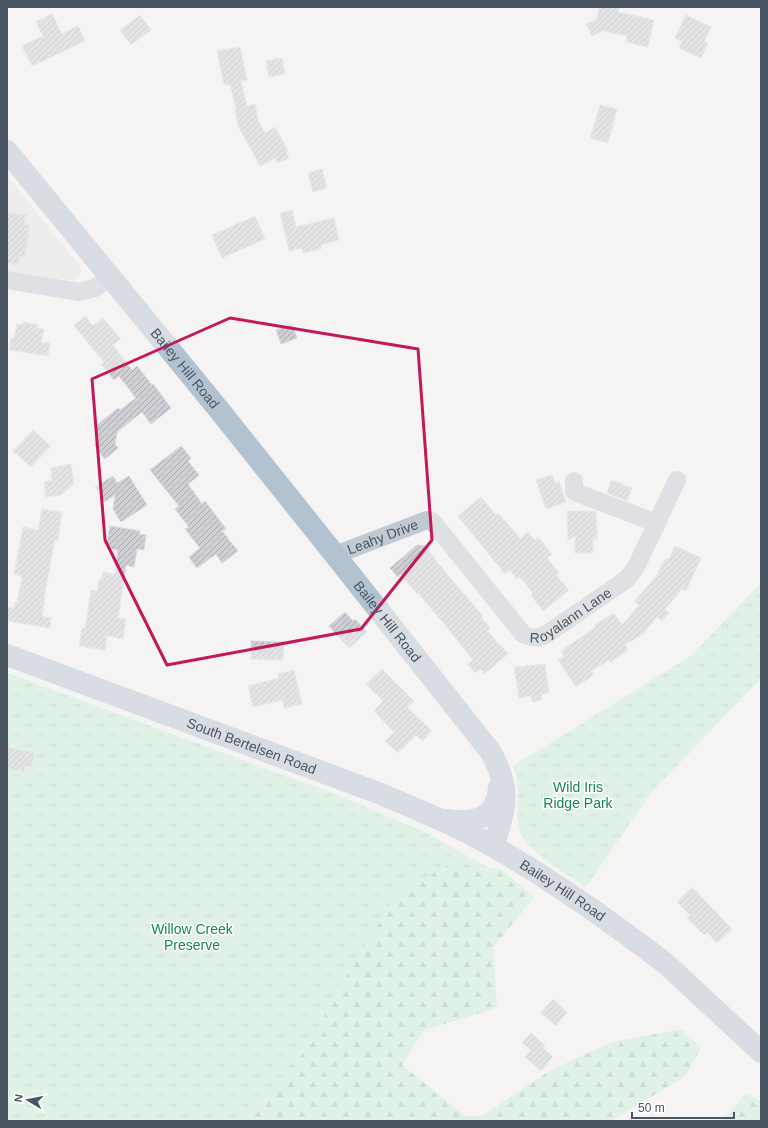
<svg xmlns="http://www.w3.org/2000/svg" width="768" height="1128" font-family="Arial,sans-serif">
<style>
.education{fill:#e6e4e5}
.grass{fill:url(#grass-tufts)}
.forest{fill:url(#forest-firs)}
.building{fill:url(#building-hatch);stroke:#d7d9de}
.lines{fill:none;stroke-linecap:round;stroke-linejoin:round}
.minor{stroke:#c1cad2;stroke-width:18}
.major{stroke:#b3c2d1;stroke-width:22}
.marked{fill:none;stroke:#c2185b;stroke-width:3;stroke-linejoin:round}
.labels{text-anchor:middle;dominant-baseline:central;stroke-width:3;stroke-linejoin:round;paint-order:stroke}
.street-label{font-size:14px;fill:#4a5661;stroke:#fff}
.park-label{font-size:14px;fill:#17864f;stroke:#fff}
</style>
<defs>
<pattern id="grass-tufts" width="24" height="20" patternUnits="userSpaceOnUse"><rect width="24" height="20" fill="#c3f1d5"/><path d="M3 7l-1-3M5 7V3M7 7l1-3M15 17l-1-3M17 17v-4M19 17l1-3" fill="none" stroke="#a0c6b0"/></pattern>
<pattern id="forest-firs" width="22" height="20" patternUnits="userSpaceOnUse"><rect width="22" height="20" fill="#c3f1d5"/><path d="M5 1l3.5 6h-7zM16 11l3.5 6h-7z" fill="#a0c6b0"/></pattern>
<pattern id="building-hatch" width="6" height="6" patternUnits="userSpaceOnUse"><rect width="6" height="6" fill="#cdcfd5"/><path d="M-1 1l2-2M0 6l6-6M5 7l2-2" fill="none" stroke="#a8abb0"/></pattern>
</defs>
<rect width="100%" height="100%" fill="#f5f3f3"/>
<!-- education -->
<path class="education" d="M7,176L80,267L81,272L78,278L73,280H66L7,271Z"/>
<!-- grass -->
<path class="grass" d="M761,583V678L650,794L586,887C567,874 520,849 518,824C516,802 522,789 513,766L691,656Z
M7,673L332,793L423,831L496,872L298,1121H7Z"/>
<!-- forest -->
<path class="forest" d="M452,863L502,870L534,897L493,948L497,1008L424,1030L402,1065L464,1115L480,1117L551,1070L612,1042L682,1029L701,1048L684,1077L611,1121H247L248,1115L309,1047L334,995L399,891Z
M746,1094L761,1101V1121H722Z"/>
<!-- building -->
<path class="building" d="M599,7H620L618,12L654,20L648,47L626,42L627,36L602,31L592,36L586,24L597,19Z
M52,14L62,34L78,26L85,41L32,66L22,46L43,36L36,22Z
M140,15L151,30L131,45L120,30Z
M686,15L711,27L704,42L708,43L701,58L679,48L682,41L675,38Z
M240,47L247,80L241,81L247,106L255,104L258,120L265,133L275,127L288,151L286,152L289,158L278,163L275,158L260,166L238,126L235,109H236L230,84L224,85L217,51Z
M282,58L285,74L269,77L266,61Z
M600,105L617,109L608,143L590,138Z
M322,169L327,188L313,192L308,173Z
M292,210L296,227L334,218L339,240L321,245V249L303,253L302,248L289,251L280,213Z
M7,212L26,215L24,224L30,225L25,257L20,256L18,265L7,263Z
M255,216L265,239L222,258L212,235Z
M85,316L93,326L103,318L121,339L113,345L132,370L137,366L152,385L153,384L171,408L151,424L142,412L117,432L115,444L118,448L105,459L94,446L97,425L118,408L120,410L136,398L119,376L114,380L101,364L104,362L74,326Z
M24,322L38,325L37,328L44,329L41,342L50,343L48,356L9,350L11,338H14L17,324L23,325Z
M292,324L297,338L281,344L276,330Z
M33,430L51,446L31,467L13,451Z
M181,446L191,458L188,461L199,475L188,484L202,504L205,501L226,529L222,531L238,551L222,563L216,554L197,568L189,557L200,548L185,529L189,527L175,509L179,506L150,470Z
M71,464L74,484L61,495L46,497L44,482L52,480L51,468Z
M552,475L555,483L559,482L566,502L546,509L536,480Z
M113,476L117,483L129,476L147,505L121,522L113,509L115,495L104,502L95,487Z
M611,480L632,488L627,501L607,493Z
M481,497L496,515L498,513L520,538L528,532L534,540L538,537L552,554L547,558L559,573L556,575L569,590L543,611L531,595L533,593L520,577L517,579L510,570L505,574L458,516Z
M42,509L62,512L58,540L55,539L53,549L44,599H45L42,616L51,618L50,628L7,621V607L14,608L15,602L17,603L22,576L14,574L23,527L38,530Z
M567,511H596L597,539H593V553H575V536L568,541Z
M110,526L140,531L139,534L146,535L144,550L137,549L134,567L126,565L118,618L126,619L123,639L107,636L105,650L79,646L82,628L85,629L91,590L97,591L99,579L101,580L103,572L115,574L118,550L112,549L107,542Z
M417,545L425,546L450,578L472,603L483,616L481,617L490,628L487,630L500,646L501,645L508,654L484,674L481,669L475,673L468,664L473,660L450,631L418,593L417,594L400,574L398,577L390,568Z
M675,546L701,558L686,591L682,589L665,609L669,613L662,621L657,617L643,634L625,645L628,650L610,662L609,660L591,671L594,675L576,687L558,660L564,656L561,651L596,627L595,625L614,613L622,625L639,605L634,602L657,575L664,560L666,561L667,559H669Z
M345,612L353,621L355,619L367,632L349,648L329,626Z
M251,641L284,642L283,660L251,659Z
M545,664L549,693L541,694L542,700L532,702L531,696L519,698L514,667Z
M382,669L414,701L407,707L432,731L423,741L416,735L398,753L385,741L394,732L374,711L383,701L366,684Z
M294,670L302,704L284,708L283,700L253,707L248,686L279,678L278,674Z
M7,747L34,753L31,767L25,766L24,772L7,768Z
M692,887L732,929L717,943L707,932L704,935L687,918L690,915L677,902Z
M553,999L567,1012L556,1026L541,1013Z
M531,1033L545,1045L543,1048L553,1057L541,1071L525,1057L531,1050L522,1043Z"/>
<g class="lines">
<!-- minor -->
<g class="minor">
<path d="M7,280L80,292L95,288L110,277"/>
<path d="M574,481V491L577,493L641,517L656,524"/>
<path id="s1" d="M335,555L427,520L432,521L523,634C532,639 539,639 547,634L627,579L636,567L677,480"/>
</g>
<!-- major -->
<g class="major">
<path id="s2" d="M7,151L220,411L335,555L490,751C511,787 507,808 493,846"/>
<path id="s3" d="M7,655L381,794C419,810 458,826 494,847C554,881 610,921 665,963L761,1052"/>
<path d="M447,820C473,824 497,819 499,788"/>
</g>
</g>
<!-- marked area -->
<path d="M0 0H768V1128H0ZM230,318L418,349L432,540L361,629L167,665L105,540L92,379Z" fill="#f5f3f3" fill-opacity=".55" fill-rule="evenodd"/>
<path class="marked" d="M230,318L418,349L432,540L361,629L167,665L105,540L92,379Z"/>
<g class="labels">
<!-- street labels -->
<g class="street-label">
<text stroke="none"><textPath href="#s2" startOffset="281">Bailey Hill Road</textPath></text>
<text stroke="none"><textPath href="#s1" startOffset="51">Leahy Drive</textPath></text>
<text stroke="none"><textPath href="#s1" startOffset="303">Royalann Lane</textPath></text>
<text stroke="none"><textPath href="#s2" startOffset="605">Bailey Hill Road</textPath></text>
<text stroke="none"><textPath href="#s3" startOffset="261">South Bertelsen Road</textPath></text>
<text stroke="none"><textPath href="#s3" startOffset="605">Bailey Hill Road</textPath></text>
</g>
<!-- park labels -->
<g class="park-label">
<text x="578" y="787">Wild Iris<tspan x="578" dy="16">Ridge Park</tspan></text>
<text x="192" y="929">Willow Creek<tspan x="192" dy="16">Preserve</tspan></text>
</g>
</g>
<!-- border -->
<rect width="768" height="1128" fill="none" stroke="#4a5661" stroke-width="16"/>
<!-- north arrow -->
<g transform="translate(28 1100) rotate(280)" stroke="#ffffff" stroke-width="3" paint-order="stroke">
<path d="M0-3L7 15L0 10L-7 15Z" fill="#4a5661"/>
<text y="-6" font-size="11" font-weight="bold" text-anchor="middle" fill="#4a5661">N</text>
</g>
<!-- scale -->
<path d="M632 1112v6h102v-6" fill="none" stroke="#4a5661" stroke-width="2"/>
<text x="638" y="1112" font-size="12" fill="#4a5661" stroke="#ffffff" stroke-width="3" paint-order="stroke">50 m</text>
</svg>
